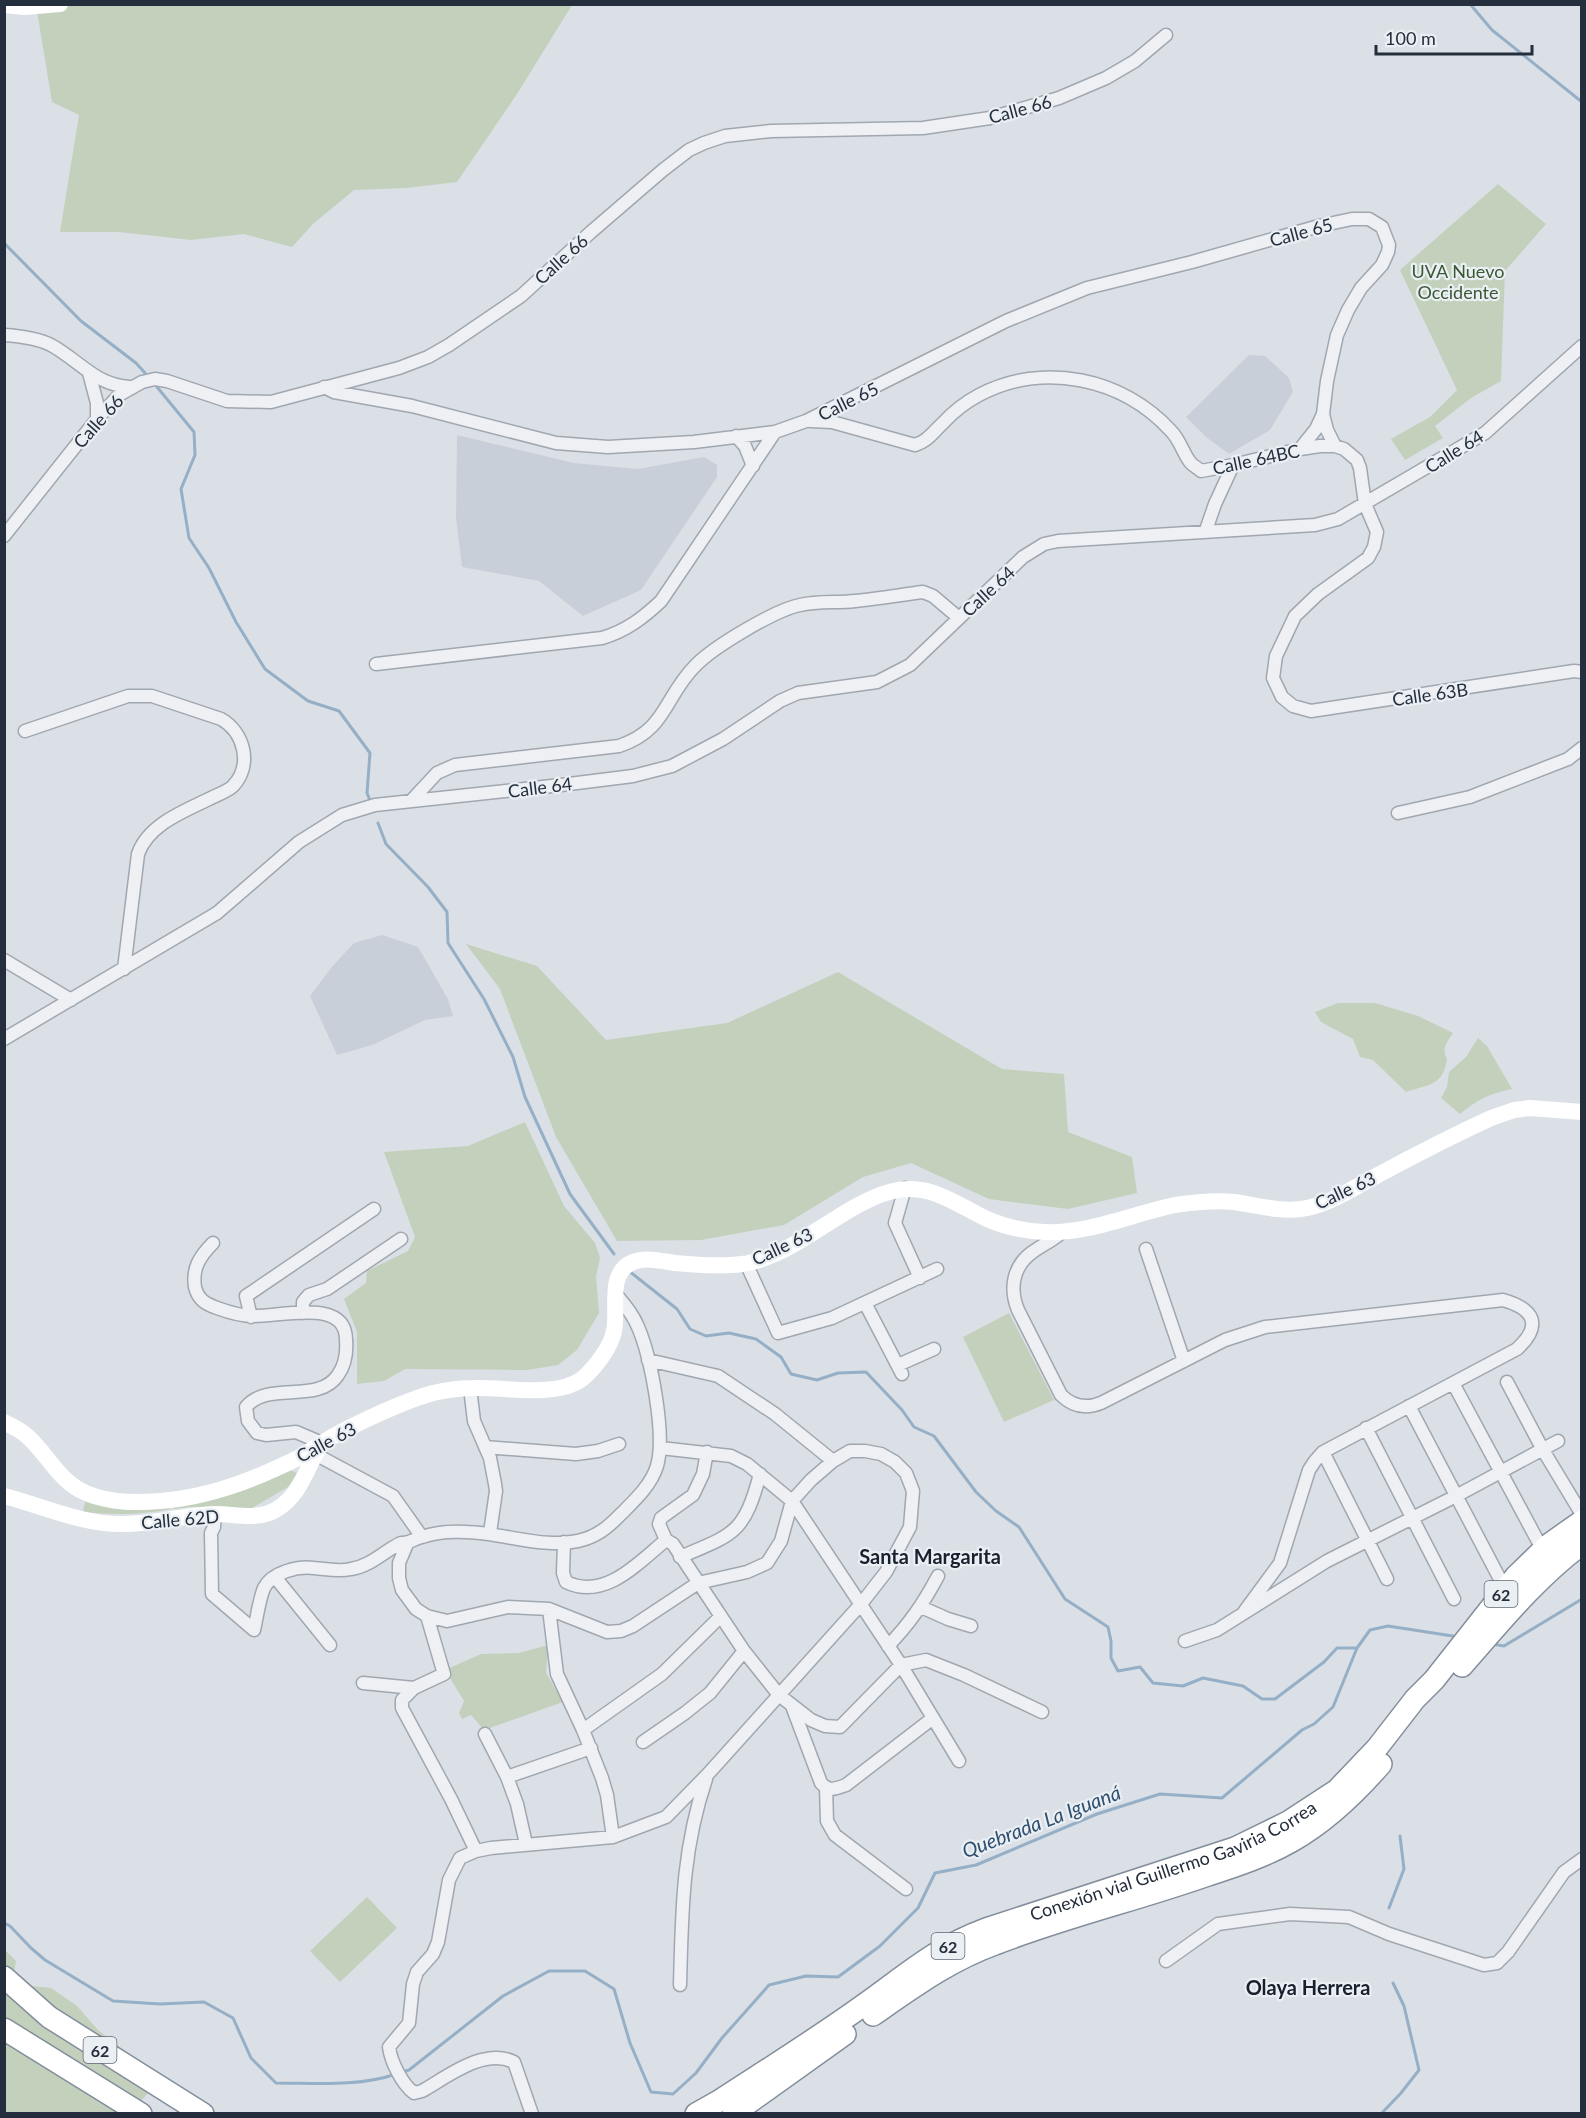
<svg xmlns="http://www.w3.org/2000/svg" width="1586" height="2118" font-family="Lato,sans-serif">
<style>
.built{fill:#c9cfd8}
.green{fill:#c2d0bc}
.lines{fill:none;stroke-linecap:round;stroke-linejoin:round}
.stream{stroke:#95afc7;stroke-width:3}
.street-casing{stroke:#a1a7b0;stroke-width:15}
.highway-casing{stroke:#838e9c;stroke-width:24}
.street{stroke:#eef0f4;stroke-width:12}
.secondary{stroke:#fff;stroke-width:16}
.highway{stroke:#fff;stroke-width:21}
.labels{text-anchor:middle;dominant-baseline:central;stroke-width:4.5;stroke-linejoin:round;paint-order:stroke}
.shield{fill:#eaeff4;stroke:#606873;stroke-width:1.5}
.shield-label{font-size:16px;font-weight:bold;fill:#252e3c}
.street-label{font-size:18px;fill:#252e3c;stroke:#eaeff4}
.park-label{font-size:18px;fill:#3b5733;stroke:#eaeff4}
.neighbourhood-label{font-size:20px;font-weight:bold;fill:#18202c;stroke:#eaeff4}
.water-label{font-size:20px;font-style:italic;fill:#304f6f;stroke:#eaeff4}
</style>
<rect width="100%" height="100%" fill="#dbe0e6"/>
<!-- built -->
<path class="built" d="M1249,355L1265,356L1289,378L1293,392L1270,430L1229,454L1206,437L1186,417Z
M457,435L574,463L638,469L704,457L717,465V477L641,590L583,616L539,581L462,567L456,518Z
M382,935L418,947L448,999L453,1016L425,1020L372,1045L337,1055L310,996L331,968L354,943Z"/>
<!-- green -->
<path class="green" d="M36,5H572L517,94L457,182L406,188L354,190L313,224L292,247L244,234L191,240L119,232H60L79,115L52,102Z
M1498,184L1546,224L1505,271L1501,381L1471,398L1435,426L1443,438L1405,460L1391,439L1430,417L1457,390L1400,270Z
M466,944L537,966L606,1040L727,1023L838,972L1002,1069L1064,1074L1068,1132L1132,1157L1137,1193L1068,1209L989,1199L911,1163L863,1177L784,1225L701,1240L617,1241L556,1137L500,989Z
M1338,1003H1375L1418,1016L1453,1033C1447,1042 1441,1049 1447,1059C1443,1086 1429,1084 1406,1092L1373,1060L1360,1057L1353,1039L1321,1022L1315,1012Z
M1478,1038L1487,1046L1512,1089C1490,1093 1477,1100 1460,1114L1441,1098L1447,1087L1449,1072L1466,1057Z
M525,1122L564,1206L595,1243L600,1258L596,1276L599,1313L577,1350L558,1365L527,1370L405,1369L384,1381L357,1384V1332L344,1299L366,1283L367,1271L408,1251L415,1237L384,1152L468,1146Z
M1009,1313L1054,1400L1004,1422L963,1337Z
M290,1470L297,1473L288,1487L252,1508L189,1507L173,1509L175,1503Z
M85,1502L103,1506H167L171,1509C141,1515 113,1515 83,1512Z
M548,1645L546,1673L563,1702L484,1730L471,1715L462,1719L459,1713L464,1701L445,1670L481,1654L519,1653Z
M367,1897L397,1928L340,1982L310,1951Z
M4,1949L16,1961L12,1984L51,1988L77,2006L98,2030L149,2070L153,2087L136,2107L147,2113H5Z"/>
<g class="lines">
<!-- stream -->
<path class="stream" d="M1470,4L1492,30L1582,102
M4,243L81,321L136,363L145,373
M157,387L194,432L195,455L181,489L189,538L209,568L236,622L265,669L308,701L339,711L370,753L367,793L371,803
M378,823L386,844L428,887L447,912L448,943L484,999L513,1057L525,1097L570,1194L614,1254
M629,1271L677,1309L690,1329L706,1336L729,1333L756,1339L781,1357L791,1374L817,1380L838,1373L866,1372L902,1410L914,1427L934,1436L976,1492L996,1511L1019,1527L1065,1599L1108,1627L1111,1641V1658L1118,1671L1140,1667L1153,1683L1183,1686L1203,1678L1243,1686L1262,1699H1275L1324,1662L1337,1648H1357
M1492,1644L1504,1646L1582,1599
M1389,1908L1404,1869L1400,1836
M4,1923L10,1926L31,1948L45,1960L113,2001L160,2004L204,2002L233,2018L251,2058L276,2083C315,2083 359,2087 396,2074
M403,2072L409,2070L503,1996L549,1971H585L614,1989L630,2043L651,2092L673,2094L696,2073L722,2038L769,1985L806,1976L838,1977L880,1946L918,1908L935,1873L976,1865L1097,1814L1160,1794L1222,1798L1302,1730L1314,1724L1333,1707L1357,1648L1370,1630L1388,1626L1459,1637
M1381,2114L1401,2093L1419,2070L1404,2006L1393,1983"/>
<!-- street casing -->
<g class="street-casing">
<path id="street" d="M4,335C20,336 37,338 51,345C80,361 95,385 130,387
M89,373L97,403V419
M324,387L334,392L412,406L556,443L608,447L694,442L775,432L806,421L1006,321L1087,288L1192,262L1319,226L1352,219H1369L1382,227L1389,245L1388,252L1382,265L1361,288L1348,310L1337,335L1327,381L1323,414L1316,429L1300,449
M1323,414L1327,430L1335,446
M810,421L832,422L915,445C928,441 933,432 943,423C953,412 966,402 979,395C1043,361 1123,378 1171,431C1180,440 1183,453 1190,462C1193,466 1198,468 1201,471L1233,465L1300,449L1320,446H1335L1344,449L1357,460L1360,468L1365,504L1377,532L1374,547L1368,558L1318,594L1295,616L1276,656L1273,678L1282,697L1293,706L1311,711L1574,671L1582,672
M736,436L745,446L753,466
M1206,530L1215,504L1233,465
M4,536L97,419L119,395L142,382L155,379L167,381L227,401L271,402L399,368L428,357L449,345L521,296L591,232L663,170L689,150L704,143L725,136L771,131L923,128L990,118L1059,98L1106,78L1135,61L1166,35
M376,664L602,638C626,631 643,618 661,601L775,432
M25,731L128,696H152L221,719C244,732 253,765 233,786C227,792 216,795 209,799C182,812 148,825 138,854L124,969
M411,801L437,773L455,765L619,746C667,730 664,697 695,666C713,647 775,610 800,605C818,601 837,603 855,601C877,599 900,595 923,592L933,596L959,618
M1398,813L1470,797L1568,759L1582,748
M4,960L71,1000
M4,1039L217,913L299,842L342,815L375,805L561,785L633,776L672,766L723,739L780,701L798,693L877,682L910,665L1023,557L1044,544L1058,541L1315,525L1338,519L1485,433L1582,346
M905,1188L895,1223L920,1278
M1062,1232C1054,1240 1044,1244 1034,1251C1013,1265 1009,1288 1018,1310L1061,1395C1073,1407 1086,1409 1101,1403L1225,1340L1265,1327L1503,1300C1534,1309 1543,1325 1517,1349L1323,1452L1315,1461L1309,1470L1280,1563L1244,1612
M213,1243C200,1256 192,1268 195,1287C198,1300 206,1304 217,1308C228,1312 241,1316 253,1316C280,1317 346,1297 346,1340C347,1352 345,1365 338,1375C318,1405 268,1380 246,1407L248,1421L257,1433L266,1435L296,1432L322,1443
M1146,1249L1184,1361
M746,1263L778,1333L832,1318L937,1269
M865,1303L902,1374
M303,1313V1302L309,1295L327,1289L401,1239
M251,1317L246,1296L374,1209
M648,1360L718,1376L775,1414L833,1461
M898,1365L934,1349
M1507,1382L1543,1450L1581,1513
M1453,1383L1540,1545
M470,1388L474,1421L490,1458L495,1484L496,1491L490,1533
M1409,1406L1501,1581
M1366,1428L1454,1599
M485,1447L576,1454L598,1451L619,1444
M661,1448L731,1456L747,1464L792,1501L901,1665L959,1761
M707,1452L703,1474L693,1495L661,1518L659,1524L666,1540L673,1544L744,1651L779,1695L811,1720L825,1726L840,1727L901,1665L926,1660L964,1675L1042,1712
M1323,1452L1387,1579
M315,1454L393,1496L422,1537
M215,1514L214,1527L211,1533L212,1594L254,1630C257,1617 259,1600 264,1588C272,1572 298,1566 314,1568C327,1569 338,1572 351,1569C371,1566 384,1551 401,1543C409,1544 413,1539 422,1537C436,1532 452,1531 467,1532C506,1533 547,1551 585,1539C601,1534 611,1524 622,1513C636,1499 651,1485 657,1466C666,1435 651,1357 638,1327C633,1314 624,1304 615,1293
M564,1542L563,1573L566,1582C605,1601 639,1562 666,1540
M407,1544L399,1563V1578L402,1590L416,1609L427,1616L447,1621L508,1607L549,1609L607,1632L621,1631L633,1626L698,1583L747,1572L767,1563L781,1541L792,1501L811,1480L833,1461L850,1451H865L881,1454L895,1462L906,1473L913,1491L910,1527L886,1572L861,1604L708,1774L666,1817L613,1837L491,1848L476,1851L460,1858L449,1880L438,1942L433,1954L417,1972L413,1984L409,2023L389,2047C391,2062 402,2084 414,2093L422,2091C447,2077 484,2047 514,2062L532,2114
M680,1557C734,1534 744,1534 760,1474
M275,1577L330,1645
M921,1607L948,1619L971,1626
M549,1609L557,1674L583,1730L602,1778L607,1795L613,1837
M427,1616L444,1674L414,1688L402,1700V1708L451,1799L476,1851
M1185,1641L1217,1630L1327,1561L1456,1496L1558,1441
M888,1646C910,1623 923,1604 938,1576
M363,1683L414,1688
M792,1706L821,1783C829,1792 835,1789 846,1785L933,1718
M583,1730L662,1674L721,1616
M485,1734L507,1777L517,1804L526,1844
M643,1742L685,1713L710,1693L744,1651
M507,1777L591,1748
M826,1788L827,1821L835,1835L906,1889
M1166,1961L1218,1924L1290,1914L1349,1917L1389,1934L1484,1965L1497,1963L1508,1952L1564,1872L1582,1859
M680,1985C682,1912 682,1850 706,1779"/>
</g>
<!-- highway casing -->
<g class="highway-casing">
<g id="highway">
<path d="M1462,1666C1500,1623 1535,1579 1582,1544"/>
<path d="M4,1977L49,2017L203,2114"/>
<path d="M873,2015C912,1988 950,1960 995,1944C1064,1917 1137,1900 1208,1875C1236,1866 1266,1856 1292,1841C1327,1821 1355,1794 1381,1764"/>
<path d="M4,2029L141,2114"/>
<path id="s1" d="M696,2114L719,2101C768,2069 818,2038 865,2004C907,1974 937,1947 986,1929L1235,1848L1288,1822L1337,1790L1377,1748L1415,1699L1434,1680L1516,1576L1548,1545L1582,1521"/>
<path d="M733,2114L845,2034"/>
</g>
</g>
<!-- street -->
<use href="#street" class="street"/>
<!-- secondary -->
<path class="secondary" d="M4,5L25,7L60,4
M4,1422C12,1426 20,1430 26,1435C48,1454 58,1481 86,1493C110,1503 135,1503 161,1501C210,1497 253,1480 296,1459C309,1452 320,1444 332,1437C359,1422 404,1401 433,1393C446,1390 461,1388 475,1388C506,1387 556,1398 582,1379C595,1368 611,1347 614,1331C619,1310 606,1273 633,1262C646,1257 662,1261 675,1263C696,1265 720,1267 742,1264C795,1257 843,1203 893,1191C930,1182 955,1204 987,1219C1005,1227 1024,1231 1044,1232C1089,1234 1132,1214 1175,1205C1195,1202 1215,1200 1234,1202C1256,1205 1279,1212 1301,1209C1328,1206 1354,1187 1378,1175C1415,1155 1452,1136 1491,1118L1514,1110L1530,1108L1582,1112
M4,1496C43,1506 83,1525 124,1524C154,1524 184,1515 215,1514C235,1514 259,1521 277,1509C300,1496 307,1467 320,1446"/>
<!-- highway -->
<use href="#highway" class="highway"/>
</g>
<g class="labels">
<!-- shield labels -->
<g class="shield">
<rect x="1484.5" y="1581" width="33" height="26" rx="4.5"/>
<rect x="931.5" y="1933" width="33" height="26" rx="4.5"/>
<rect x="83.5" y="2037" width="33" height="26" rx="4.5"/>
</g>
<g class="shield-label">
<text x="1501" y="1594">62</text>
<text x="948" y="1946">62</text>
<text x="100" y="2050">62</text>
</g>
<!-- street labels -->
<g class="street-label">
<text transform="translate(1020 109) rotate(-15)">Calle 66</text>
<text transform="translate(1301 232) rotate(-15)">Calle 65</text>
<text transform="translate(561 259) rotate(-42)">Calle 66</text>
<text transform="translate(848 401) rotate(-26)">Calle 65</text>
<text transform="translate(98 421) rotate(-48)">Calle 66</text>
<text transform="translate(1454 451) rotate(-32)">Calle 64</text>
<text transform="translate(1256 459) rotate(-12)">Calle 64BC</text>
<text transform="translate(988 591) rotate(-43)">Calle 64</text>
<text transform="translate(1430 694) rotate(-8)">Calle 63B</text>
<text transform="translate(540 787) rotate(-7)">Calle 64</text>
<text transform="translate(1345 1190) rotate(-25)">Calle 63</text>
<text transform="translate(782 1246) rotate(-25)">Calle 63</text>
<text transform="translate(326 1442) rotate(-28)">Calle 63</text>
<text transform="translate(180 1519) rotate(-5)">Calle 62D</text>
<text stroke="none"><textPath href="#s1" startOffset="544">Conexión vial Guillermo Gaviria Correa</textPath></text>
</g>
<!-- park labels -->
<g class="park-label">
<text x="1458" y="271">UVA Nuevo<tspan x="1458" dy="21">Occidente</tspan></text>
</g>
<!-- neighbourhood labels -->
<g class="neighbourhood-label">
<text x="930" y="1556">Santa Margarita</text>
<text x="1308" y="1987">Olaya Herrera</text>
</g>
<!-- water labels -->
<g class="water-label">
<text transform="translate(1041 1821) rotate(-21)">Quebrada La Iguaná</text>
</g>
</g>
<!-- border -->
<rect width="1586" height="2118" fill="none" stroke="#252e3c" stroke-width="12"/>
<!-- scale -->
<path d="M1376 45v9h156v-9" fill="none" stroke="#252e3c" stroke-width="3"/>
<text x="1385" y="45" font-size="18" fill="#252e3c" stroke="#eaeff4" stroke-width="4.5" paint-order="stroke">100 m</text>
</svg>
